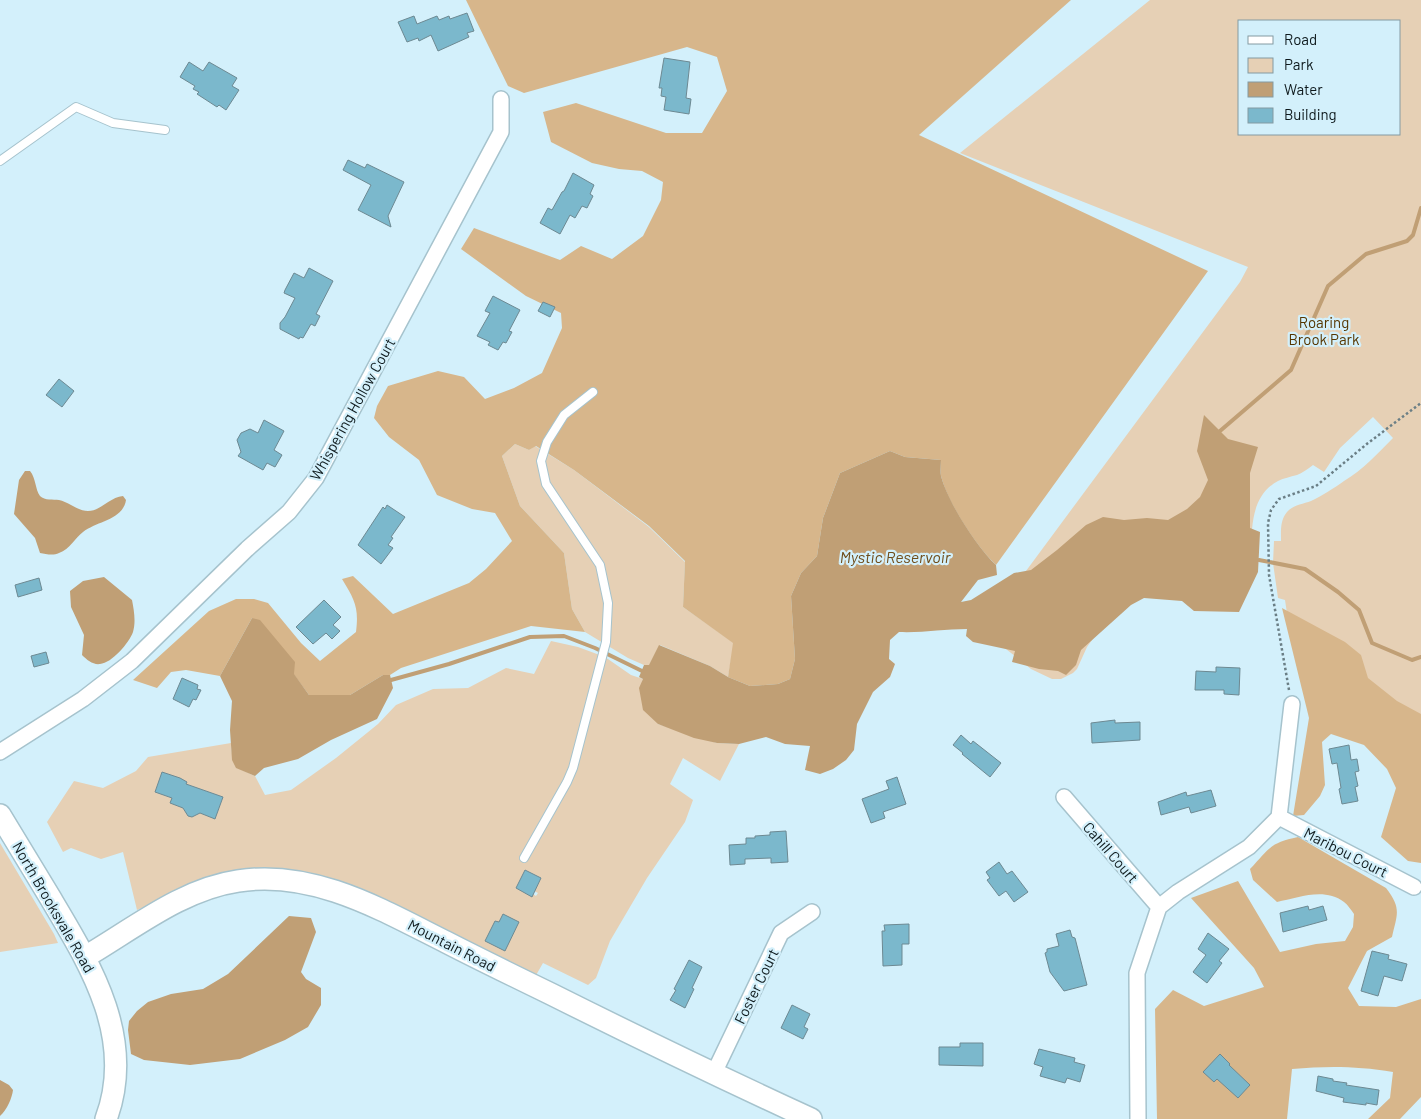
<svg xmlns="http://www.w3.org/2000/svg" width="1421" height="1119" font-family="Barlow,sans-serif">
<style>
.green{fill:#e6d0b5;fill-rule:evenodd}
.forest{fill:#d7b68b}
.water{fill:#c09f75}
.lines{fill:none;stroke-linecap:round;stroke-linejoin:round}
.stream{stroke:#c09f75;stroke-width:4}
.building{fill:#7bb8cc;stroke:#6d8992}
.lane-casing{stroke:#a6c3cd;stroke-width:10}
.street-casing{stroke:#a6c3cd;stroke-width:18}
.secondary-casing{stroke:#a6c3cd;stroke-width:24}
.path{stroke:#6a7e85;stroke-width:2.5;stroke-dasharray:2.5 2.5;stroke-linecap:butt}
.lane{stroke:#fff;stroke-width:8}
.street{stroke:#fff;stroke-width:15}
.secondary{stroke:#fff;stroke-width:21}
.labels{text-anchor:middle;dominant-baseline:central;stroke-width:4.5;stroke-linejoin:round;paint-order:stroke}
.park-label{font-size:15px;fill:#563600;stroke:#d3f0fb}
.street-label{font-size:15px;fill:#0e191c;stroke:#d3f0fb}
.water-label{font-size:16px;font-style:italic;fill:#6e4c1a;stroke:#d3f0fb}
</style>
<rect width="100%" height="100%" fill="#d3f0fb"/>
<!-- green -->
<path class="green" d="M1150,0H1421V723L1291,640L1285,600L1278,598L1273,563L1274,541H1281C1281,531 1280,520 1287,512C1293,505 1303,504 1311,501C1322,496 1334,488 1344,481C1363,470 1378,453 1393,438L1373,417L1340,448L1324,472L1313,465C1308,469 1302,473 1297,475C1290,477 1284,478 1278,481C1252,495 1252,524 1251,550L1143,588L1107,619L1087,647L1077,669L1073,673L1061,679H1052L1031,669L1006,649L980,633L1240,282L1248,267L960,153ZM1240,21H1400V134H1240Z
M515,444L529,450L535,446L574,470L649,527L685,562L683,607L734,643L728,677L710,666L660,645L649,666L644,665L628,658L585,632L572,609L564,553L520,506L502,456Z
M551,641L578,647L605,657L631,675L643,679L642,683L658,724L717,743L739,744L720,781L683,758L670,784L693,800L685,822L647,878L610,941L596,978L588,985L543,963L535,977L341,885L182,890L137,910L123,852L101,859L71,848L63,852L47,822L74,781L103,788L136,771L148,757L231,743C233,767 233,766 255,776L265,795L291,790L336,758L378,724L396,705L433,689L468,688L506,668L534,674ZM162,772L187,782L186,784L223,797L215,819L200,813L192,817L188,816L183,808L170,803L172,798L155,792ZM525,870L541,878L534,891L538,893L536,896L533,894L531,896L516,888Z
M0,843L54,934L58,943L0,952Z"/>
<!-- forest -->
<path class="forest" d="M466,0H1071L919,135L1208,271L996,565C976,546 948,503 941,476C940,471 941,465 941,460L905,457L890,451L840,473L823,518L817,556L801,573L791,596L795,659L790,679L778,684L750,686L728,677L733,643L683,607L685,561L649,526L574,470L536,446L529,450L515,444L502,456L520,506L564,553L572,609L585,632L531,626L401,668L390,675H383L350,695H309L252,618L220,676L186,670L171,672L157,688L133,680L209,611L236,599H254L268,603L301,643L320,661L356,632C359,608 355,600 342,579L353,576L393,614L469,583L486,569L512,541L495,513L472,509L437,495L419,460L389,437L374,418L377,406L388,386L438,371L464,377L485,399L514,388L542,373L562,328L561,313L526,296L461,249L474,228L560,260L581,246L612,259L643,236L661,200L663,182L642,171L619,169L592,163L551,142L543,112L576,103L666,133H702L727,91L717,57L687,47L524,93L508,86Z
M1282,608L1345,642L1361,655L1368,678L1397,701L1421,714V863L1408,861L1381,837L1396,788L1387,769L1364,745L1331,734L1322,742L1325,785L1320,796L1304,815L1293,816L1309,718Z
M1298,837L1386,888C1402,909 1397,914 1392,937L1367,951L1348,988L1359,1006L1396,1007L1421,999V1097L1400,1119H1368L1390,1098L1393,1072C1357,1066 1327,1066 1292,1069L1287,1119H1157L1155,1009L1173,990L1204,1006L1264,987L1254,968L1191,898L1238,881L1280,952L1316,944L1345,941L1353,927L1354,914C1351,910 1348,905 1344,902C1324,887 1298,898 1277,902L1253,880L1250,869C1269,849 1269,843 1298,837Z"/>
<!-- water -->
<path class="water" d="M1204,415L1228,439L1258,447L1250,473V528L1260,532L1258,572L1239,612L1194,611L1182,601L1144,598L1131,605L1081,650L1076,665L1066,675L1058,671L1039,669L1012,662L1015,651L973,642L966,636L967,629C944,629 922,633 899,632L890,640L889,659L895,664L890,677L873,692L857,724L854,750L846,760L833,769L820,774L805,770L810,746L785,744L766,737L739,744L717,743L694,738L658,724L643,710L639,688L643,679L639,677L644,665H649L659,645L710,666L728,677L750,686L778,684L790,679L795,659L791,596L801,573L817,556L823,518L840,473L890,451L905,457L941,460C941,465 940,471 941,476C948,502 976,546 996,565L997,575L978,580L961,602L971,600L1014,573L1031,570L1057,550L1086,525L1103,517L1124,520L1147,518L1168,520L1187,509L1200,497L1208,480L1197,451Z
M25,471H30C36,478 35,489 40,496C45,501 53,499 59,500C69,502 78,511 88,511C101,511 110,497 123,496L126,500C123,520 97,521 83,532C75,538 70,549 59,553C53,556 46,554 40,553L35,538L14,514L19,480Z
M104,577L132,600C134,610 136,622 133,632C129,643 112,663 100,664C93,665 87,660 82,655L84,635L71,607L70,591L83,581Z
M252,618L260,620L295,662L294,674L309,695H350L383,675H390L393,688L377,719L331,740L298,759L264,768L255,776L236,768L232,760L230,730L232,701L220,676Z
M289,916L311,918L316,932L301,972L306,979L321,988V1005L308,1027L285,1040L240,1059L190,1065L144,1060L131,1054L128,1030L129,1021L137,1011L148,1002L171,994L203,989L228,974Z
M0,1080L9,1085L13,1090C12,1098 7,1110 0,1116Z"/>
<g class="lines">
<!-- stream -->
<path class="stream" d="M1220,431L1291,370L1328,286L1366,254L1407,241L1413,235L1421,208
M1259,560L1305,569L1338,592L1359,610L1372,643L1412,660L1421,657
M391,680L449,664L530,637L564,636L595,648L642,671"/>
</g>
<!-- building -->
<path class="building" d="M467,13L474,31L467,33L469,37L438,51L431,35L419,41L418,38L407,42L398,22L414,16L417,24L437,16L439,20L449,16L450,19Z
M664,58L690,62L686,98L691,99L689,114L664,110L666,97L661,96L662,88H659Z
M189,62L203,71L209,62L237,78L232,86L239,90L226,110L219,105L217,107L197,94L199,92L193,89L195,86L180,77Z
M348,160L365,168L367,164L404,182L388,216L391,227L358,210L371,185L343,170Z
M573,173L594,185L590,194L593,196L587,208L582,206L575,218L570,215L560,234L540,223L548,208L552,210L562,192L564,191Z
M309,268L333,281L316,314L320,316L315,326L311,324L303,338L300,337L299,339L280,329V323L285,317L295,298L284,293L285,290L294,273L304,278Z
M493,296L520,310L509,331L512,332L506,343L503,342L498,350L488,345L490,342L477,336L490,313L485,311Z
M543,302L555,307L550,317L538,311Z
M59,379L74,391L62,407L46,395Z
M264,420L284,431L274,450L282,455L275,467L267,463L263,470L238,456L241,452L237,440L241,433L250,429L258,433Z
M387,505L405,517L391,537L393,538L388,545L393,548L381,564L358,545L383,507L385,509Z
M39,578L42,590L18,597L15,585Z
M324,600L341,617L333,625L340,631L332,639L326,633L313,644L296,627Z
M46,652L49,663L34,667L31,656Z
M1216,667L1240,668L1239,695L1224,694V690H1195L1196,671L1216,672Z
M182,678L198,685L197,689L201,690L196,700L193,699L189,707L173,699Z
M1115,720V723L1140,722V740L1092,743L1091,723Z
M961,735L971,744L973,741L1001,763L990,777L962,754L963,753L953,745Z
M1349,745L1351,760L1357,759L1359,771L1355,772L1358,786L1355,787L1358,801L1342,804L1339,789L1341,788L1337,763L1332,764L1329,749Z
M162,772L180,778L187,782L186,784L223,797L215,819L200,813L192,817L188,816L183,808L170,803L172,798L155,792Z
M897,777L906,804L883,812L885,818L871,823L862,799L889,789L886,781Z
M1211,790L1216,806L1191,813L1189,807L1161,815L1158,802L1186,792L1187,796Z
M786,831L788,862L771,863V858L745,859V864L730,865L729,845L746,844V838H755V836L770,835V832Z
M999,862L1007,874L1012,871L1028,892L1014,902L1006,891L999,896L987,880L990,878L986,872Z
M525,870L541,878L532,897L516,888Z
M1308,906L1309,910L1323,906L1327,920L1283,932L1280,913Z
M503,914L519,922L505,951L485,941L495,921L499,922Z
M909,924V944H902V965L883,966L882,931H885L884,925Z
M1070,930L1072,937L1075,938L1087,985L1064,991L1050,972L1045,953L1047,952V949L1059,946L1056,934Z
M1208,933L1229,949L1219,961L1222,963L1207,983L1193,972L1206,955L1198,949Z
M1372,951L1389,955L1388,959L1407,964L1402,981L1384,976L1378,996L1361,991Z
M689,960L702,967L692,988L694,989L685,1008L670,1000L676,990L674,989Z
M792,1005L810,1014L804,1027L808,1029L803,1039L781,1028Z
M960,1043H983V1066L939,1065V1047H960Z
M1039,1049L1075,1058L1074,1062L1085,1065L1080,1082L1067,1078L1065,1083L1040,1076L1043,1067L1034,1064Z
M1220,1054L1230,1064L1229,1065L1250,1085L1238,1098L1217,1079L1214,1082L1203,1072Z
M1318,1076L1333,1079V1081L1347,1083L1346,1085L1379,1090L1377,1105L1366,1103V1105L1343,1102L1344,1098L1316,1091Z"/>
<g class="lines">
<!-- lane casing -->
<g class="lane-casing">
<path id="lane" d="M0,161L76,107L113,123L165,130
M524,858L567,782L573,768L606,642L608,603L600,565L546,484L541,461L547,442L564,415L593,392"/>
</g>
<!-- street casing -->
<g class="street-casing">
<path id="street" d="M0,752L83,699L132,661L247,549L289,512L316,478L501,132V99
M1064,797L1159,907
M1279,817L1414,887
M714,1073L781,933L812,912
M1138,1119L1137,973L1159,907L1178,892L1249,847L1279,817L1292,704"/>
</g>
<!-- secondary casing -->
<g class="secondary-casing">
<path id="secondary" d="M0,815C17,843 34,871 51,899C91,966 136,1039 106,1119
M85,957C133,929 182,889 238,881C313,869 382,910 446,942C481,960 516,977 551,994C637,1037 724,1079 811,1119"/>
</g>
<!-- path -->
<path class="path" d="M1289,690L1269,575L1268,523L1271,510L1279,499L1316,486L1368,443L1421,403"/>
<!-- lane -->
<use href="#lane" class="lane"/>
<!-- street -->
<use href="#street" class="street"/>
<!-- secondary -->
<use href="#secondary" class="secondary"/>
</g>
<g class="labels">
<!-- park labels -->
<g class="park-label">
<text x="1324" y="322">Roaring<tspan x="1324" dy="17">Brook Park</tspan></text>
</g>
<!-- street labels -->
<g class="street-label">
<text transform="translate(352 409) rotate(-61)">Whispering Hollow Court</text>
<text transform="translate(1111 852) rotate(49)">Cahill Court</text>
<text transform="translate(1346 852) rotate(27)">Maribou Court</text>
<text transform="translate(54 907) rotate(60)">North Brooksvale Road</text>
<text transform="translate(452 945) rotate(27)">Mountain Road</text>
<text transform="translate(756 986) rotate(-64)">Foster Court</text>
</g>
<!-- water labels -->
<g class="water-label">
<text x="895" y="556">Mystic Reservoir</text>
</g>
</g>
<!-- legend -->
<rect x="1238" y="20" width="162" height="115" fill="#d3f0fb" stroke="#849aa2"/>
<rect x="1248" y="36" width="25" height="8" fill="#ffffff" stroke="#849aa2"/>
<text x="1284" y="45" font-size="15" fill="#0e191c">Road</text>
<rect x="1248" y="58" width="25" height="15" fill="#e6d0b5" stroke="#849aa2"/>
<text x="1284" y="70" font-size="15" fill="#0e191c">Park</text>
<rect x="1248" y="82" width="25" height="15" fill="#c09f75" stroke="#849aa2"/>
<text x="1284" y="95" font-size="15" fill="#0e191c">Water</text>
<rect x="1248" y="108" width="25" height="15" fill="#7bb8cc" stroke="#849aa2"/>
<text x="1284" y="120" font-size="15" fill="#0e191c">Building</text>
</svg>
